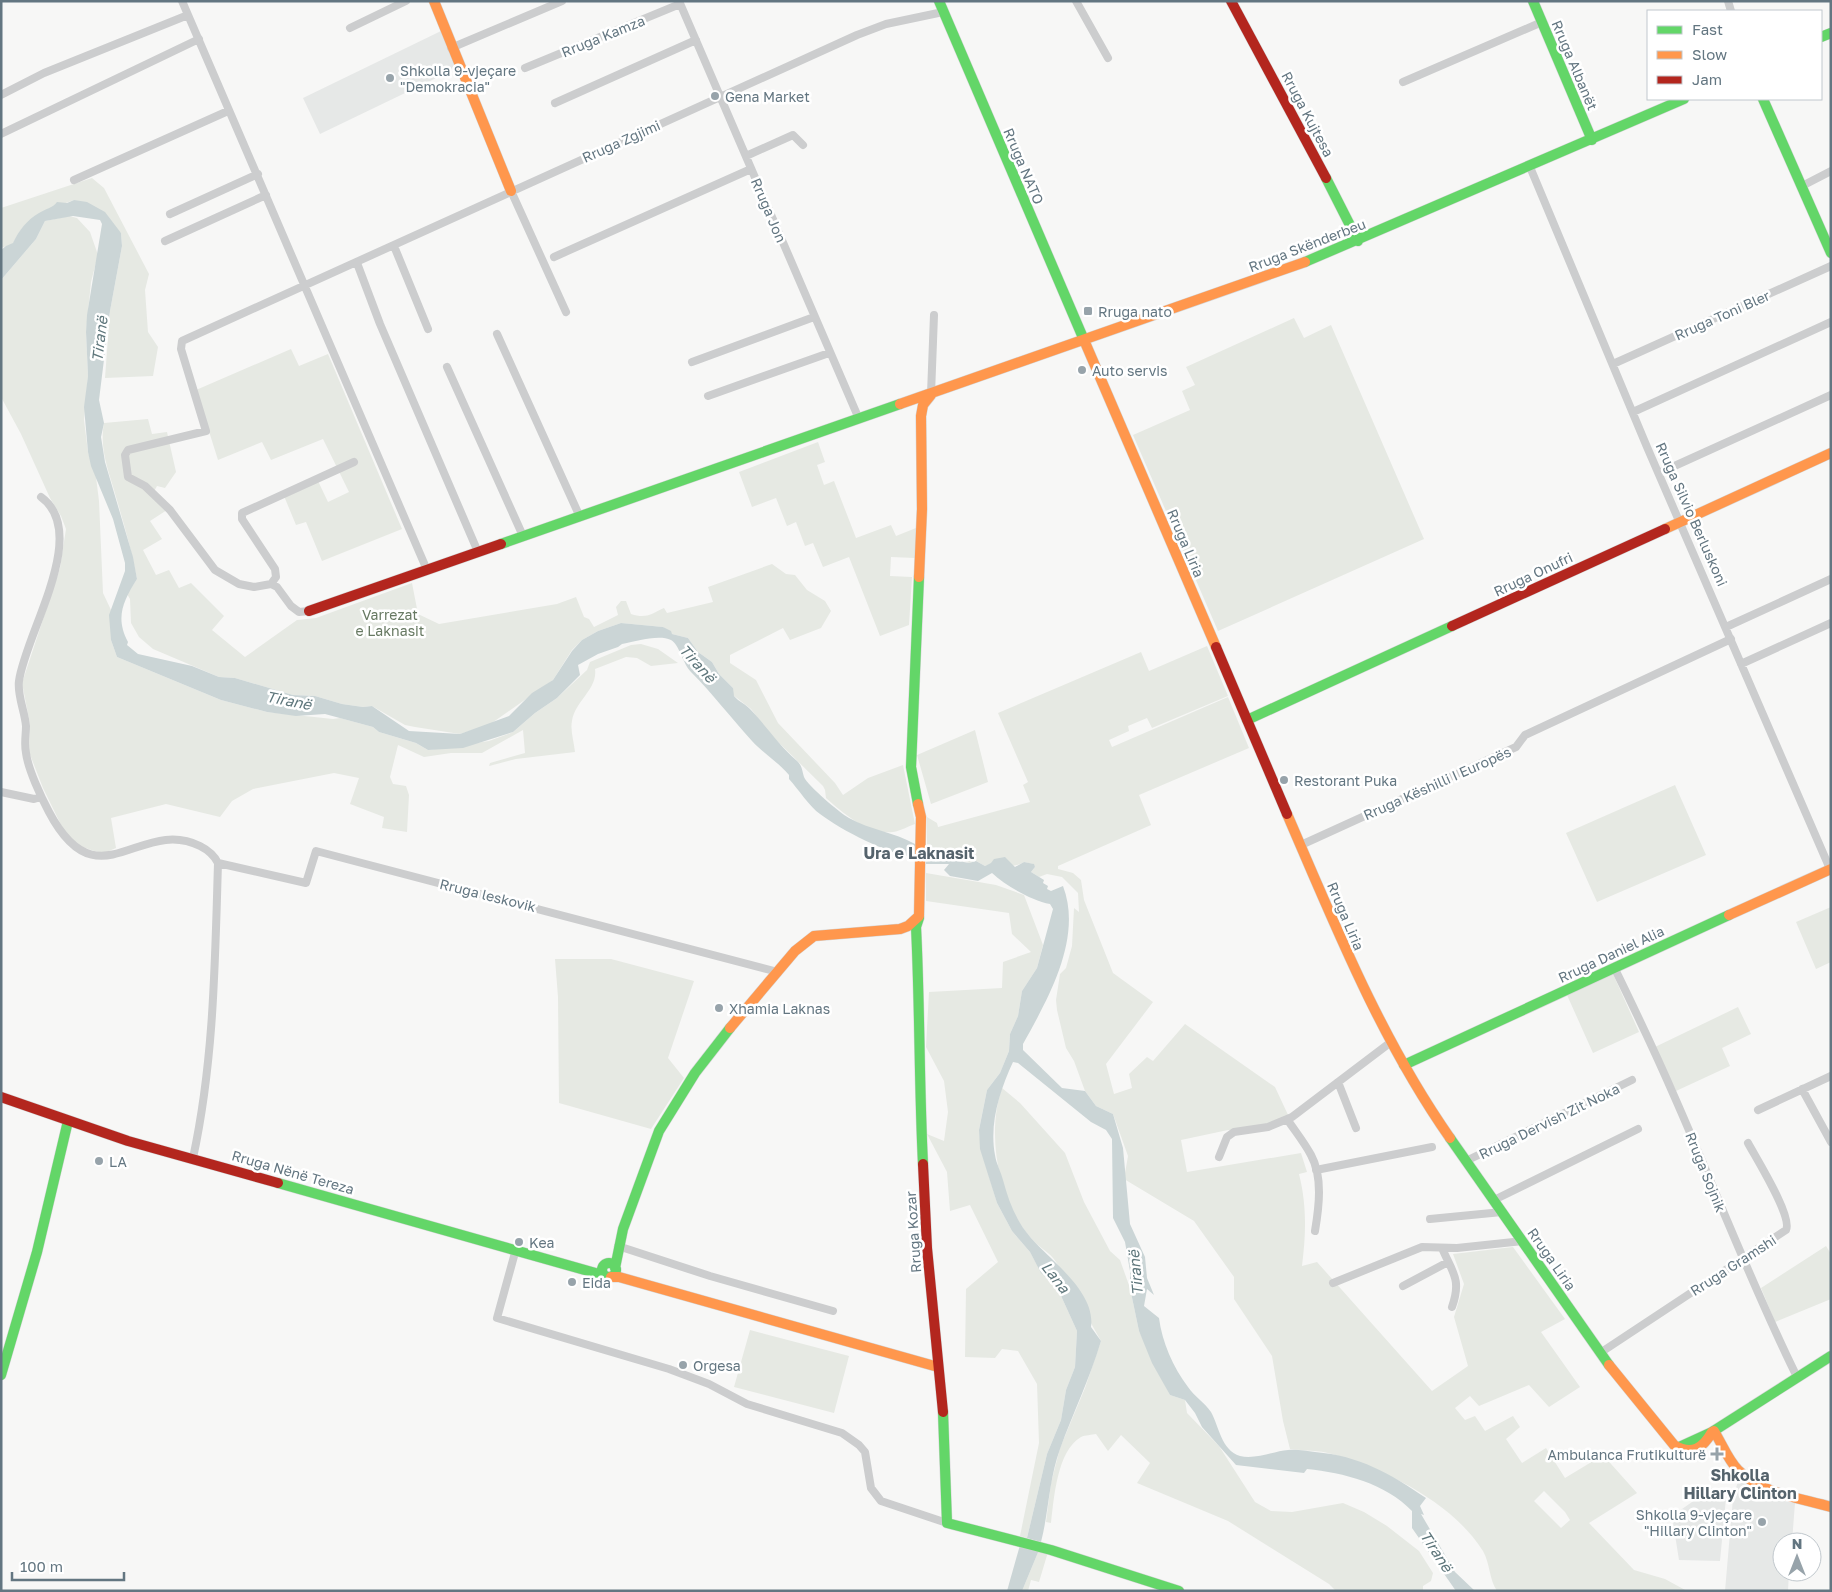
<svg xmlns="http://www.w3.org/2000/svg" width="1832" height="1592" font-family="'Golos Text',sans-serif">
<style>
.built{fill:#e6e8e7}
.green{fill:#e6e9e3;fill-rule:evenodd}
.water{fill:#cbd5d6}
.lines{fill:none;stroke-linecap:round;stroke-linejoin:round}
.fast-casing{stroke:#d4d5d6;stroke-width:11}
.slow-casing{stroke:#d4d5d6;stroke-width:11}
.jam-casing{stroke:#d4d5d6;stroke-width:11}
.street{stroke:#cccdce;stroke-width:8}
.fast{stroke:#63d668;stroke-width:10}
.slow{stroke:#ff974d;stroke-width:10}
.jam{stroke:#b3261e;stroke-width:10}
.poi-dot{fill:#97a3aa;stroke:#fff;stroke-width:2}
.labels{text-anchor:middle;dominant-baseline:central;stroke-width:5;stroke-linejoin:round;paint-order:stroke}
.street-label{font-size:14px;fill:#637681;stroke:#fff}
.poi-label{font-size:14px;fill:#637681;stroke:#fff;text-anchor:start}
.park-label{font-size:14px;fill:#677962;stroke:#fff}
.water-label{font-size:15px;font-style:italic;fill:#5e767b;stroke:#fff}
.quarter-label{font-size:16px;font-weight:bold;fill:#55636c;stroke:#fff}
</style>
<rect width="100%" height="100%" fill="#f7f7f6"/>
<!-- built -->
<path class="built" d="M441,31L457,68L320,134L303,98Z
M1739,1478L1762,1497L1795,1503L1792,1542H1782V1572H1789L1788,1591H1725L1733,1498Z
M1712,1488L1726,1498L1720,1561L1679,1560L1672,1516Z"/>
<!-- green -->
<path class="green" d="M92,178L104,188L149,274L145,290L148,332L158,347L153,376L105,378L110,311L122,246L121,233L74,200C48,210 25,215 13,244L1,248V208Z
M69,216L77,218L90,232L98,255L91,282L86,332L88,376L84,420L88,452L96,477L99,501L103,593L111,610V640L117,657L221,700L267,712L333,719L340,718L373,727L379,732L416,743L428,750L489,741L513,732L535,713L557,698L587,670L590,662L631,645L641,644L658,649L678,663L651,666L637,658L626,657L595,669C598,689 575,701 572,721C570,730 574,742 575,752L516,759L489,766L490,763L525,753L523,730L482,753H451L424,757L398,745L390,777L393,784L406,786L409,795L407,832L382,828L384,817L350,804L359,778L334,773L253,789L232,801L220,817L166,804L111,818L116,848L104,853L94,851L77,845L64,831L43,788L29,752L30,724L22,683L60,568L66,529L61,516L50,498L21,434L1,397V280L36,239L45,221Z
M1294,318L1304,338L1331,325L1424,539L1218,631L1133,435L1190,410L1182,391L1195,385L1186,367Z
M291,349L299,366L328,354L402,529L322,561L306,522L296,525L284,496L318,481L328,502L349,492L323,439L271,460L262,442L218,460L196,390Z
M148,419L152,434L167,432L176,472L165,488L157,486L151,497L167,510L150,521L162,539L143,550L156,575L169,570L179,588L191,583L224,616L212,630L245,657L297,620L316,618L412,583L418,614L439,624L557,604L576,597L584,617L589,619L594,627L618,615L616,607L621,601H626L631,614C646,619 651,614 664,608L667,613L713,602L708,587L772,564L786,574L795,575L807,590L825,601L831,611L821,628L790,640L783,628L730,655V663L756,680L778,723L835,783L843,795L868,778L903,765L915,824C908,826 901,831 893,832C868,835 843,813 826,798L825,790L823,786L769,733L751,709L733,695V688L719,674L712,662L698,652L688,638L672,634L663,627L621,623L598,631L582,640L572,650L553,680L489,725L460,734L415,727L405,725L372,706L363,707L342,704L315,696L293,695L235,678L219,677L153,649L139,637L131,623L130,599L127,594L137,579C132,552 124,524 116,497C109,472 99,449 104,423Z
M818,442L825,462L817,465L824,485L834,481L856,538L891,525L896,536L916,528L915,558L891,557L890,576L912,577L909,625L880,636L849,557L823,567L813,543L805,546L796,522L787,526L776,498L752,507L739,472Z
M1207,646L1228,696L1152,728L1147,718L1128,726L1129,731L1109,740L1112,747L1228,697L1249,748L1139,795L1151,825L1058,866V869L1073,873L1081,880L1084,900L1113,973L1153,1002L1106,1064L1114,1094L1132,1088L1129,1074L1147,1057L1153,1061L1185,1024L1275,1087L1289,1117L1248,1130H1228L1181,1140L1187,1172L1301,1153L1307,1172L1299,1174C1307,1206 1306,1234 1302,1266L1317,1262L1432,1391L1468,1366L1454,1317L1464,1284L1453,1254L1513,1247L1565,1319L1541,1332L1580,1387L1549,1407L1529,1385L1479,1406L1470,1396L1455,1408L1465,1420L1475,1416L1485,1431L1513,1416L1520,1427L1506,1439L1522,1463L1546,1448L1565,1478L1603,1455L1637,1493L1589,1523L1634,1570L1665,1579L1687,1591H1497C1489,1579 1490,1563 1483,1551C1452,1502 1386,1470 1332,1454C1319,1450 1304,1451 1290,1449L1283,1421L1272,1356L1234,1299V1277L1194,1221L1124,1179L1128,1156L1113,1114L1096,1106L1085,1091L1074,1061L1066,1048L1057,1010L1056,1000L1060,974L1066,968L1072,946L1074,908L1079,912L1078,893L1062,877L1047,874L1039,877L1031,872L1035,867L1033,864L1024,862C1009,871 999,860 985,866L976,861L969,863L927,849V817L937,823L938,827L1030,802L1023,785L1028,782L998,713L1141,652L1149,671ZM1544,1491L1565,1512L1570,1520L1561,1528L1534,1501Z
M975,730L988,782L931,804L917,755Z
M1675,785L1706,855L1597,902L1566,833Z
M926,873L996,885L1024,895L1043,945L1037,968L1022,991L1018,1016L1010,1034L1009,1051L1000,1073L987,1090L979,1130L981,1149L997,1203L1012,1231L1030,1252L1041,1272L1057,1287L1077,1331L1075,1367L1066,1390L1061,1420L1047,1454L1027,1538L1020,1536L1039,1443L1037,1384L1018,1351L1002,1349L995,1358L965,1357L966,1289L998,1262L970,1205L950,1211L947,1172L927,1134L944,1141L948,1112L944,1081L926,1047L929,992L1002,988L1003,962L1031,952L1012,934L1009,913L926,901Z
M1831,907V962L1816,969L1796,922Z
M555,959H611L694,981L668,1058L684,1078L651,1129L559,1103L558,997Z
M1613,974L1639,1032L1593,1053L1567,995Z
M1738,1007L1751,1034L1722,1048L1730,1066L1676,1091L1655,1047Z
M1002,1088L1020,1103L1065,1153L1084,1202L1110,1251L1120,1260L1130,1288L1139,1331L1170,1395L1185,1400L1187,1413L1219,1446L1255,1502L1271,1511L1292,1512L1343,1503L1364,1512L1387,1526L1419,1551L1433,1573L1431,1581L1423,1586V1591H1336L1329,1584L1228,1521L1137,1483L1150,1463L1121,1435L1108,1451L1096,1434C1092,1435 1085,1435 1081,1437C1057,1451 1054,1498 1051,1523L1046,1522L1051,1483L1060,1448L1085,1388L1101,1341C1086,1315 1072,1287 1056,1262C1050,1252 1038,1247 1031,1238C998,1201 986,1134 1002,1088Z
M1826,1246L1831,1254V1299L1775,1322L1761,1288Z
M750,1330L849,1356L834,1413L734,1387Z
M1039,1550L1048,1552L1039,1582L1031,1580L1028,1591H1022Z"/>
<!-- water -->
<path class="water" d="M74,200L87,202L105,212L121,233L122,246L110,311L99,400L104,423L101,437L105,462L133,557L137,579C123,601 115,618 128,642L127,645L138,654L192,666L219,677L235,678L293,695L315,696L342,704L363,707L372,706L409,731L460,734L509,716L532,693L553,680L572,651L582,640L598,631L621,623L663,627L671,631L672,634L688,638L698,652L712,662L719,674L733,688L734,696C739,702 746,704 751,710C767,727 779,745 796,760C802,765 802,770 804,777C808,786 840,813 849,818C870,830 894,832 915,844V857C889,855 841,830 820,814C810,807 798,789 789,779V775C778,762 763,753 752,741C731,718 713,694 691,672C683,664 679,644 671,640C658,634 635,642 622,644L618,647L598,654L578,665L580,675L557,698L535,713L513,732L463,748L428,750L416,743L379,732L373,727L325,714L296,716L267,712L221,700L117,657L111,640L109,615L125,571V563L113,519L91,466L88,452L84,407L88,376L86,332L87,315L102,224L100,220L73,216L45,221L36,239L1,280V250L6,246L13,243C19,230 27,220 39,213C45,209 53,208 57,202L67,203Z
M926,855L969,863L976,861L985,866L991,863L994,859L1005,857L1015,867L1024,862L1034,864L1035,867L1031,872L1044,880L1043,883L1048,886L1047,889L1051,891L1063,886C1083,938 1048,999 1023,1044V1050L1062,1088L1085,1091L1096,1106L1113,1114L1123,1148L1130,1224L1145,1257L1147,1278L1154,1295L1147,1289L1144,1306L1159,1318C1162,1342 1173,1367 1188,1387C1194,1396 1205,1403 1211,1412C1219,1426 1221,1450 1240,1456C1255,1460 1274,1451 1288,1450C1297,1449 1306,1451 1315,1452C1360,1456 1389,1473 1426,1498L1420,1506L1424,1515L1421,1514L1455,1572L1475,1591H1456L1412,1528V1511C1385,1483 1344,1473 1307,1469L1304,1473L1236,1465L1202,1427L1195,1413L1185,1400L1170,1395L1152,1363L1139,1331L1130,1288V1271L1125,1242L1113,1218L1112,1139L1106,1130L1091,1122L1018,1063L1013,1062C1000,1090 989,1123 995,1155C996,1163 1001,1172 1003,1180C1009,1202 1016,1221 1031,1238C1051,1261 1096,1292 1091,1327L1101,1341C1090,1378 1073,1413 1060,1449C1049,1479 1049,1511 1041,1542L1027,1538L1047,1454L1061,1420L1066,1390L1075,1367L1077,1331L1057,1287L1041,1273L1030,1252L1012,1231L997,1203L980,1149L979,1130L987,1090L1000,1073L1009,1051L1010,1034L1018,1016L1022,991L1037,968L1053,909L1050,904C1031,900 1006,886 992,873L978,881L950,876L944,870L949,864H926Z
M1020,1545L1039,1550L1022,1591H1007Z"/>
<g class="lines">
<!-- fast casing -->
<g class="fast-casing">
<path id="fast" d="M939,1L1084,340
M1533,1L1592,140
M1821,37L1831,33
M1763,99L1831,253
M1326,178L1358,241
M1305,262L1684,99
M501,544L900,404
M1247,720L1452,626
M918,804L911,767L919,577
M919,918L916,927C920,1006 919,1085 923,1164
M1404,1065L1729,915
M1450,1138L1609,1365
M278,1183L606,1276
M602 1270a7 7 0 1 1 14 0a7 7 0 1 1-14 0Z
M615,1268L623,1229L659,1131L695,1073L730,1028
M1,1375L37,1252L68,1121
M943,1412L947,1523L1051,1550L1179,1591
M1677,1448L1712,1432L1831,1356"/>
</g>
<!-- slow casing -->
<g class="slow-casing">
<path id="slow" d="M434,1L511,191
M1084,340L1216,647
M900,404L1305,262
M1665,529L1831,453
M919,577L922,509L921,416L923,405L931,395
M1287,814C1335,925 1380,1038 1450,1138
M1729,915L1831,869
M730,1028L795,951L814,936L900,929L908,926L919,916L921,817L918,804
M611,1277H619L938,1367
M1609,1365L1674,1445C1692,1456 1703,1448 1712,1432
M1714,1431C1722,1444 1728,1460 1738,1470C1762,1494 1800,1498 1831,1507"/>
</g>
<!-- jam casing -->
<g class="jam-casing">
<path id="jam" d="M1231,1L1326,178
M309,611L501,544
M1452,626L1665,529
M1216,647L1287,814
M1,1097L128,1141L278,1183
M923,1164L927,1248L943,1412"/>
</g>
<!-- street -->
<path class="street" d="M182,1L427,570
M679,1L859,419
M1076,1L1108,58
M1728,1L1731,11
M350,28L406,1
M451,48L562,1
M525,68L680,4
M1403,82L1542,22
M1,95L44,73L188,15
M555,103L696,40
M1,134L199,39
M746,156L793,135L803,145
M1530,167L1647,447L1830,869
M74,180L228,111
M1802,186L1831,171
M511,191L566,312
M170,214L258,174
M165,241L266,195
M394,246L428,329
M554,257L751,169
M357,263L380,324L478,552
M497,334L580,517
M692,362L814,317
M1613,364L1831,266
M447,367L523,536
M931,394L934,315
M708,396L829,353
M1633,412L1831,322
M1659,473L1831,395
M41,497C91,533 25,634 19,681C17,695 25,712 26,726C26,735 24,744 26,753C28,769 41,797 49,812C98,905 140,816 200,846C208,850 214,855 218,863C215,962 214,1061 193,1158
M271,584L276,577L275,569L242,519V513L354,462
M309,611L299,612L291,606L277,587L271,584L254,587L239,584L215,570L170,510L145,486L128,477L125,455L128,450L206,431L181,349L182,341L857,35L886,24L943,12
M1726,627L1831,579
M1741,664L1831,623
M1,792L34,799L41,797
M1301,845L1516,747L1525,735L1731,639
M218,863L306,883L316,851L778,972
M1614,967C1635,1010 1656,1054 1675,1098C1716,1191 1752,1286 1797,1377
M1338,1082L1356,1128
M1802,1089L1831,1142
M1758,1110L1831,1076
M1287,1119C1295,1131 1304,1142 1311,1155C1323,1177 1319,1207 1315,1231
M1219,1157L1227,1137L1234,1132L1268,1127L1292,1117L1391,1042
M1466,1161L1632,1080
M1316,1170L1432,1147
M1494,1200L1638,1129
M1430,1219L1502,1212
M618,1246L710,1276L833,1311
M1442,1248C1452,1272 1462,1279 1452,1307
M516,1249L497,1318L669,1369L709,1384L747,1404L842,1433L859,1445L865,1452L871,1488L881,1501L947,1523
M1333,1283L1422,1247L1457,1248L1523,1241
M1403,1286L1448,1262
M1600,1353L1786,1230C1793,1217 1756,1158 1748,1143"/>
<!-- fast -->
<use href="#fast" class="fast"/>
<!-- slow -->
<use href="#slow" class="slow"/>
<!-- jam -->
<use href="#jam" class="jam"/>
</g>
<!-- markers -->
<g class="poi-dot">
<circle cx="390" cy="78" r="5"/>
<circle cx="715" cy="96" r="5"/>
<rect x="1083" y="306" width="10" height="10" rx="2.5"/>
<circle cx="1082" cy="370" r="5"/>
<circle cx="1284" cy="780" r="5"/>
<circle cx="719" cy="1008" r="5"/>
<circle cx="99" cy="1161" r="5"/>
<circle cx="519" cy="1242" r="5"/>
<circle cx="572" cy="1282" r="5"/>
<circle cx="683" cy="1365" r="5"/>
<path d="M1714.5 1446.5h5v5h5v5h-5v5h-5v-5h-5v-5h5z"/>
<circle cx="1762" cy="1522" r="5"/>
</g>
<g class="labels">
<!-- street labels -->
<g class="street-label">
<text transform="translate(603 36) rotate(-22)">Rruga Kamza</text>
<text transform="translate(1575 65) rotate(67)">Rruga Albanët</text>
<text transform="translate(1308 114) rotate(62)">Rruga Kujtesa</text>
<text transform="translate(621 141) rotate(-24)">Rruga Zgjimi</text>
<text transform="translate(1024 166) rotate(67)">Rruga NATO</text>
<text transform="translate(769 210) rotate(67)">Rruga Jon</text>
<text transform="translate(1307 245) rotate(-21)">Rruga Skënderbeu</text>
<text transform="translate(1722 315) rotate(-24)">Rruga Toni Bler</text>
<text transform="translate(1692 514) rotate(66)">Rruga Silvio Berluskoni</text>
<text transform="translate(1186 543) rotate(67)">Rruga Liria</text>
<text transform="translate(1533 574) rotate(-25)">Rruga Onufri</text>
<text transform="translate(1437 783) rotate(-24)">Rruga Këshilli I Europës</text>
<text transform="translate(488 895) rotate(14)">Rruga leskovik</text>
<text transform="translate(1346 916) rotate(67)">Rruga Liria</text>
<text transform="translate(1611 954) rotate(-25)">Rruga Daniel Alia</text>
<text transform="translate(1549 1121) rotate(-26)">Rruga Dervish Zit Noka</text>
<text transform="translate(293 1172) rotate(16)">Rruga Nënë Tereza</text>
<text transform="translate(1706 1172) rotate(68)">Rruga Sojnik</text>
<text transform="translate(913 1232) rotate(-94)">Rruga Kozar</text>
<text transform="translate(1552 1259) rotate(55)">Rruga Liria</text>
<text transform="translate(1733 1265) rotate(-33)">Rruga Gramshi</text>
</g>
<!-- poi labels -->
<g class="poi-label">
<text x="400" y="70">Shkolla 9-vjeçare<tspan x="400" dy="16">"Demokracia"</tspan></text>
<text x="725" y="96">Gena Market</text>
<text x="1098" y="311">Rruga nato</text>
<text x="1092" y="370">Auto servis</text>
<text x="1294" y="780">Restorant Puka</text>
<text x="729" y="1008">Xhamia Laknas</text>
<text x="109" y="1161">LA</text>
<text x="529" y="1242">Kea</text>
<text x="582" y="1282">Eida</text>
<text x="693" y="1365">Orgesa</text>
<text x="1706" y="1454" text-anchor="end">Ambulanca Frutikulturë</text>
<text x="1752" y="1514" text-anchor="end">Shkolla 9-vjeçare<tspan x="1752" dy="16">"Hillary Clinton"</tspan></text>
</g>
<!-- park labels -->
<g class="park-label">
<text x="390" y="614">Varrezat<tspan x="390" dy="16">e Laknasit</tspan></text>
</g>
<!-- water labels -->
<g class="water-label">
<text transform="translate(99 339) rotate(-83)">Tiranë</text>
<text transform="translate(698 663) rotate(48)">Tiranë</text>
<text transform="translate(289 700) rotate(11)">Tiranë</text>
<text transform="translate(1135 1273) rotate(-95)">Tiranë</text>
<text transform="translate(1056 1277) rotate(52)">Lana</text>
<text transform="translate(1437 1551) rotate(57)">Tiranë</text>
</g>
<!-- quarter labels -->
<g class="quarter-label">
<text x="919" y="853">Ura e Laknasit</text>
<text x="1740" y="1475">Shkolla<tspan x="1740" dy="18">Hillary Clinton</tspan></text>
</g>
</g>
<!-- border -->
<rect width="1832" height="1592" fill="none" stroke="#637681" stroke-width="5"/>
<!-- legend -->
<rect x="1647" y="10" width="175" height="90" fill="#ffffff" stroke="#c1c8cd"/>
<rect x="1657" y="26" width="25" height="8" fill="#63d668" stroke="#c1c8cd"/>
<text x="1692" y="35" font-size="15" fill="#637681">Fast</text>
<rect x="1657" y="51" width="25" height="8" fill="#ff974d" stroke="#c1c8cd"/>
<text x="1692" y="60" font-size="15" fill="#637681">Slow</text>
<rect x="1657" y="76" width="25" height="8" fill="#b3261e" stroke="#c1c8cd"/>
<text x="1692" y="85" font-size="15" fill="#637681">Jam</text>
<!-- north arrow -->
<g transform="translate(1797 1557)"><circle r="24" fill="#ffffff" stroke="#c1c8cd"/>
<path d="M0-4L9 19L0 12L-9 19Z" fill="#97a3aa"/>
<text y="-8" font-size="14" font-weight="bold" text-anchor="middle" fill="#637681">N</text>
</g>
<!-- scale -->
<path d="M12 1572v8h112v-8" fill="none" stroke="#637681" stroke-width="2.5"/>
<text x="20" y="1572" font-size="15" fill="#637681" stroke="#ffffff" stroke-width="4" paint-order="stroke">100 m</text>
</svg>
